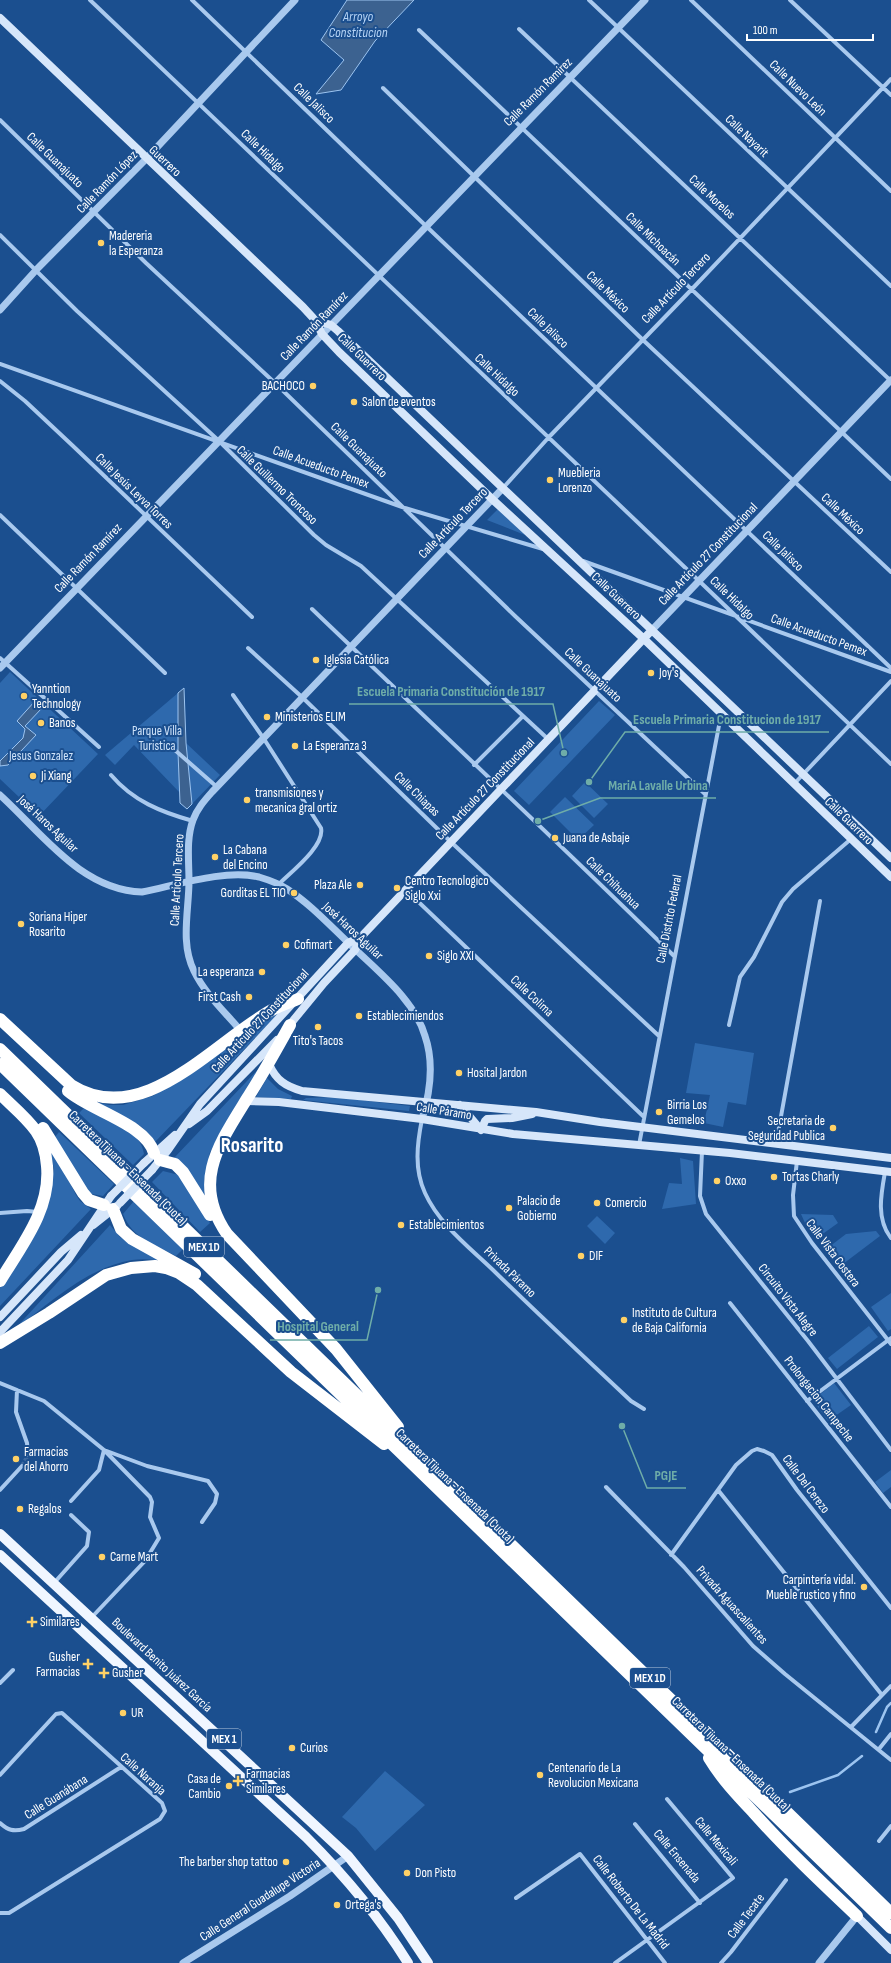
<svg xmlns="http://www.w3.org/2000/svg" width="891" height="1963" font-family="'Sofia Sans Condensed',sans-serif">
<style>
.green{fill:#2e69ad}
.water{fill:#3c6290;stroke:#9cc4f0}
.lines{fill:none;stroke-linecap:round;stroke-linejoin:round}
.stream{stroke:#9cc4f0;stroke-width:2.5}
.minor-tunnel{stroke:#3d69a0;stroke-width:4;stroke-dasharray:4 2;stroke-linecap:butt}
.minor{stroke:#a9c9ee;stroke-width:4}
.tertiary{stroke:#a9c9ee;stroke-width:7}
.secondary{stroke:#d6e6fa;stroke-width:8}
.primary{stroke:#f0f6ff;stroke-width:10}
.motorway{stroke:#fff;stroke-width:12}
.secondary-bridge{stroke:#d6e6fa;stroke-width:8}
.poi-dot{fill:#ffd166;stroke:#1b4f8f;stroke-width:1.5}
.labels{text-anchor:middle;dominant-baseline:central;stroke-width:4;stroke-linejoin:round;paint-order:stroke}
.shield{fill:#1b4f8f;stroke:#bbcadd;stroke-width:1}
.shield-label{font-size:12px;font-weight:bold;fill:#fff}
.street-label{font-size:13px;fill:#fff;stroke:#1b4f8f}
.poi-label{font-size:13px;fill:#fff;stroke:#1b4f8f;text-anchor:start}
.park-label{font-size:13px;fill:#cfe3fa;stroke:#1b4f8f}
.water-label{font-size:14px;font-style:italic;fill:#b5d3f5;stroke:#1b4f8f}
.town-label{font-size:21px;font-weight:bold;fill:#fff;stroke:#1b4f8f}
.leader{fill:none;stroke:#6fada8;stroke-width:1.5}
.callout-dot{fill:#6fada8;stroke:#1b4f8f;stroke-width:1.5}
.callout-label{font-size:14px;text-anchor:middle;font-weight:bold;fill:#6fada8;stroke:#1b4f8f;stroke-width:4;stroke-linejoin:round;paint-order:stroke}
</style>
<rect width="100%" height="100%" fill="#1b4f8f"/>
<!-- green -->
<path class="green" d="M498,509L525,535L487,520Z
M10,672L98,754L39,816L0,779V683Z
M178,693V752L181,794L134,745L115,765L105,755Z
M599,701L615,715L529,805L514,791Z
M186,743L220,775L192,804Z
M585,782L608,804L594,818L572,796Z
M565,797L594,825L578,840L550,812Z
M281,1011L154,1143C143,1117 111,1116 91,1101L109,1105H123L153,1096Z
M695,1043L754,1053L746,1105L728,1102L723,1127L704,1123L710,1095L686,1093Z
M267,1060L210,1152L204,1180L208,1203L174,1158Z
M267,1078L278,1089L292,1096L291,1099L256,1097Z
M334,1097L410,1106L409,1111L303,1100L306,1098Z
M85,1107C106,1117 141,1129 144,1154L133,1165L79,1113Z
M59,1132L114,1184L103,1196L92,1194L87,1191L54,1138Z
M50,1144L76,1195L80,1201L91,1209L0,1306V1286L52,1180L54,1169L49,1146Z
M680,1158L693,1161L696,1204L662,1209L669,1183L682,1184Z
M163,1171L179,1175L197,1199L210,1223L200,1232L152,1182Z
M134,1201L184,1248L176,1256C155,1245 132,1238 123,1214Z
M801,1214L833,1215L838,1223L817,1238L805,1223Z
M597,1216L615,1233L605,1244L587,1226Z
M110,1225L120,1237L169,1261C156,1260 144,1258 132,1260C86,1268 50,1303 14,1330Z
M876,1231L880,1236L839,1267L825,1250L846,1234Z
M891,1293V1329L888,1331L871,1307Z
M869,1326L878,1337L837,1369L828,1358Z
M834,1383L851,1405L828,1421L813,1400Z
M891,1470V1487L883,1493L875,1482Z
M385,1771L425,1805L375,1851L356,1828L342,1817Z"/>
<!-- water -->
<path class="water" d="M347,0H414L375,41L341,90L316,94L344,60L321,40Z
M184,688L186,743L192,804L187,809L180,803L178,752V693Z
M35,701L42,708L25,726L36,735L8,765L0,766V761L23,738L25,729L17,721Z"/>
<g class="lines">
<!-- stream -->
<path class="stream" d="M876,1732L887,1707L891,1703
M790,1792L838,1775L862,1756"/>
<!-- minor-tunnel -->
<path class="minor-tunnel" d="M22,1466L28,1455"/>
<!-- minor -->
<path class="minor" d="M90,0L891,764
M192,0L426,226L891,668
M589,0L891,286
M691,0L891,191
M790,0L891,95
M519,29L891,381
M419,30L891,479
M383,88L643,340L891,572
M0,120L146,263L275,383L515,616L705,794
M0,235L77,311L218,440L314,535L326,545L361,566L548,739
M0,364L405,508L543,549
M0,381L25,401L73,446L252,617
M503,488L549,437L692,289L891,79
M0,515L165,673
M583,561L891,672
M312,609C433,725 555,839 674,956
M248,648L303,698L451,842L659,1036
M0,658L99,747
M233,695L264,739L321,828C325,846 291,872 279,884
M168,744L217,787
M474,765L523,716
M111,775C133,801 161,812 193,821
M794,784L891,681
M406,890L644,1117
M729,1025L740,977L754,957L782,902L793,889L851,839
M422,1119C417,1144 414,1169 425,1193C439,1224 469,1247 493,1270C538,1314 585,1358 631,1401L644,1409
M776,1144L820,901
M639,1145L721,715
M702,1151L700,1196L706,1214L808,1341L891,1450
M797,1161L793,1195L794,1216L812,1243L891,1344
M885,1172C881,1194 876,1219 891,1238
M0,1213L27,1211L38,1212
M730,1303L891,1507
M0,1383L44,1401L104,1450L147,1466L208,1481L217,1494L215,1503L202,1522
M17,1390L16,1412L27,1443L28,1455
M807,1401L891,1338
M606,1487L684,1567L753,1646L785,1674L891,1760
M0,1490L22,1466
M718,1490L882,1695
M71,1501L99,1470L104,1450
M671,1555L736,1465L752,1451L757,1449L764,1451L772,1455L797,1490L891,1608
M54,1583L87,1546L89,1532L71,1515
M92,1617L145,1561L159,1538L150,1517L152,1502L150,1497L106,1452
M0,1683L13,1670
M851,1727L891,1686
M879,1749L891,1734
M0,1775L56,1714L62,1713L162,1803L165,1811L160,1819L9,1913H0
M0,1823C8,1830 13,1832 24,1829L121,1767
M635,1824L700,1903
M879,1841L891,1826
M516,1898L580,1854L665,1963
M615,1963L733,1878L667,1799
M721,1963L731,1952L786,1880"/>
<!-- tertiary -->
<path class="tertiary" d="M0,310L37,269L146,159L295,0
M652,630L891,380
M0,668L645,0
M0,795C42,833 81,890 142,892C177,885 225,869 259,877C269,880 278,883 287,889C312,905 333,929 355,949C380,973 415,1001 425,1036C434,1062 430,1093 422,1119
M241,1031C225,1012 205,994 194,971C180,943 189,910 189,881C189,861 186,839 193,820C197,809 204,801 212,792L503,488
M183,1963L290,1896L348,1856
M819,1963L857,1916"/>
<!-- secondary -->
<path class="secondary" d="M0,18L303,307L315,320L322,334L339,352L492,499L644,639L891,877
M315,320L331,325L338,331L891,858
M287,1028L324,983L355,950L361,937
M269,1064C276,1080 285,1086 302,1091L536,1112L600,1122L891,1158
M246,1101L279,1102L422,1119L513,1134L730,1153L891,1172
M460,1105L481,1130L485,1121L487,1119L512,1118L532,1114
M189,1124L207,1111L277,1040
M144,1163L175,1135
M152,1170L168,1150L200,1104L348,943L361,937L652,630
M93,1225L117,1206
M0,1317L61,1252L81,1235
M0,1332L68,1260L111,1196
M857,1916L891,1950"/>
<!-- primary -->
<path class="primary" d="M0,1534L348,1856L398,1918L428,1963
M0,1555L306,1837C345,1876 379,1916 408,1963"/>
<!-- motorway -->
<path class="motorway" d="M0,1019L71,1085C142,1130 212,1044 270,1011C279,1006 288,1003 298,999
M290,1025C276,1050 263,1074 248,1097C219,1144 191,1182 227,1234L336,1349L398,1427
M0,1049L891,1913
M0,1064L891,1928
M68,1091C91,1111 146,1124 154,1153
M0,1094C12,1106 26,1117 36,1131C43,1141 46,1153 47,1166C51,1209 22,1245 0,1281
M43,1128L83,1193L89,1200L104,1205
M160,1160L175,1164L183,1172L210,1215
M113,1209L121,1229L132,1239L195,1274
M0,1343L49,1313L106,1275L131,1268L155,1266L166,1268L179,1273L197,1285L291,1372L384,1444
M709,1758C721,1778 737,1795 753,1812C786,1849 821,1882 857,1916"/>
<!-- secondary-bridge -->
<path class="secondary-bridge" d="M111,1196L144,1163
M120,1203L152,1170"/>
</g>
<!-- markers -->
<g class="poi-dot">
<circle cx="101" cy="243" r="4"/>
<circle cx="313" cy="386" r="4"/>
<circle cx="354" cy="402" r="4"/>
<circle cx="550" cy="480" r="4"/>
<circle cx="316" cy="660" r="4"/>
<circle cx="651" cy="673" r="4"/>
<circle cx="24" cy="696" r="4"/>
<circle cx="267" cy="717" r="4"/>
<circle cx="41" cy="723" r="4"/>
<circle cx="295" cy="746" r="4"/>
<circle cx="33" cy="776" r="4"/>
<circle cx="247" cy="800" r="4"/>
<circle cx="555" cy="838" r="4"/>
<circle cx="215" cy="857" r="4"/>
<circle cx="360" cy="885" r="4"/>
<circle cx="397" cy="888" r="4"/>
<circle cx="294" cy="893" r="4"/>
<circle cx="21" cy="924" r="4"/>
<circle cx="286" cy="945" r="4"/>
<circle cx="429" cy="956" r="4"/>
<circle cx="262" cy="972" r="4"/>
<circle cx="249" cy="997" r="4"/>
<circle cx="359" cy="1016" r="4"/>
<circle cx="318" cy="1027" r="4"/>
<circle cx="459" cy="1073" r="4"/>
<circle cx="659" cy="1112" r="4"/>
<circle cx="833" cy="1128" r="4"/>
<circle cx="774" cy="1177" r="4"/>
<circle cx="717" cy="1181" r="4"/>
<circle cx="597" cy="1203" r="4"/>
<circle cx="509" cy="1208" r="4"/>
<circle cx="401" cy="1225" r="4"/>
<circle cx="581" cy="1256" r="4"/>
<circle cx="624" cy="1320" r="4"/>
<circle cx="16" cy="1459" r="4"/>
<circle cx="20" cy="1509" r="4"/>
<circle cx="102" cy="1557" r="4"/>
<circle cx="864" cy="1587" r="4"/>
<path d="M30 1616h4v4h4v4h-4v4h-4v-4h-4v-4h4z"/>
<path d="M86 1658h4v4h4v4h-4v4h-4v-4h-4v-4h4z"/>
<path d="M102 1667h4v4h4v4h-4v4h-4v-4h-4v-4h4z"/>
<circle cx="123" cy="1713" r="4"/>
<circle cx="292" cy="1748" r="4"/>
<circle cx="540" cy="1775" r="4"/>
<path d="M236 1775h4v4h4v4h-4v4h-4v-4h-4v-4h4z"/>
<circle cx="229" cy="1786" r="4"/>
<circle cx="286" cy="1862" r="4"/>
<circle cx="407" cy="1873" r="4"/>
<circle cx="337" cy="1905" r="4"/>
</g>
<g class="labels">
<!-- shield labels -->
<g class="shield">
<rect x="184" y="1237" width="40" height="20" rx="3"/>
<rect x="630" y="1668" width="40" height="20" rx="3"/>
<rect x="207" y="1729" width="34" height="20" rx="3"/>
</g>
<g class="shield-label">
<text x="204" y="1247">MEX 1D</text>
<text x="650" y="1678">MEX 1D</text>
<text x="224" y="1739">MEX 1</text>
</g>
<!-- street labels -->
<g class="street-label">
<text transform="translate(798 88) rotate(44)">Calle Nuevo León</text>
<text transform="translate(538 92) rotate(-45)">Calle Ramón Ramírez</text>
<text transform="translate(314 103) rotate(44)">Calle Jalisco</text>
<text transform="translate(747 136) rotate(44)">Calle Nayarit</text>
<text transform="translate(263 151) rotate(44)">Calle Hidalgo</text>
<text transform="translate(55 160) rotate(44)">Calle Guanajuato</text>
<text transform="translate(165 161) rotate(43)">Guerrero</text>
<text transform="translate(107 182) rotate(-46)">Calle Ramón López</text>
<text transform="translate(712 197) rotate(43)">Calle Morelos</text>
<text transform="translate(653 239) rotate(44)">Calle Michoacán</text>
<text transform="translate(676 288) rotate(-46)">Calle Artículo Tercero</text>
<text transform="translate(608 292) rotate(44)">Calle México</text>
<text transform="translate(314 326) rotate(-46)">Calle Ramón Ramírez</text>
<text transform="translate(548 328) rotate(44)">Calle Jalisco</text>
<text transform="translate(362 357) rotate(44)">Calle Guerrero</text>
<text transform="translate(497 375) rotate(43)">Calle Hidalgo</text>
<text transform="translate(359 450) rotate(44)">Calle Guanajuato</text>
<text transform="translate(321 467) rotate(20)">Calle Acueducto Pemex</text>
<text transform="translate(277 485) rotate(44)">Calle Guillermo Troncoso</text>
<text transform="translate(134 491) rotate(44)">Calle Jesús Leyva Torres</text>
<text transform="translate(843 514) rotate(43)">Calle México</text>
<text transform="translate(453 523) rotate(-46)">Calle Artículo Tercero</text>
<text transform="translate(783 551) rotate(44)">Calle Jalisco</text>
<text transform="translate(708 554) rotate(-46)">Calle Artículo 27 Constitucional</text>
<text transform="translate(88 558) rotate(-46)">Calle Ramón Ramírez</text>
<text transform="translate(616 596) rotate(43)">Calle Guerrero</text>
<text transform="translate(732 598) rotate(44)">Calle Hidalgo</text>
<text transform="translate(819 635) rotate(20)">Calle Acueducto Pemex</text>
<text transform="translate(593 675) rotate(43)">Calle Guanajuato</text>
<text transform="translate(485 789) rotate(-46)">Calle Artículo 27 Constitucional</text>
<text transform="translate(417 794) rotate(44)">Calle Chiapas</text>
<text transform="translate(849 821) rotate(44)">Calle Guerrero</text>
<text transform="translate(48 824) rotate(43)">José Haros Aguilar</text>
<text transform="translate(177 880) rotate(-87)">Calle Artículo Tercero</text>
<text transform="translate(613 883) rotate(44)">Calle Chihuahua</text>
<text transform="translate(669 919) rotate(-79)">Calle Distrito Federal</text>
<text transform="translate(353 931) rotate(43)">José Haros Aguilar</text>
<text transform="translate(532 996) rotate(43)">Calle Colima</text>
<text transform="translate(260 1021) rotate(-47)">Calle Artículo 27 Constitucional</text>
<text transform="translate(444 1111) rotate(9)">Calle Páramo</text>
<text transform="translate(128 1168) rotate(44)">Carretera Tijuana - Ensenada (Cuota)</text>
<text transform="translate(833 1253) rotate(53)">Calle Vista Costera</text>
<text transform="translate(510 1272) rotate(44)">Privada Páramo</text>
<text transform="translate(788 1300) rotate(52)">Circuito Vista Alegre</text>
<text transform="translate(819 1399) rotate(52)">Prolongacion Campeche</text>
<text transform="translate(806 1484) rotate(53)">Calle Del Cerezo</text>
<text transform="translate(455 1486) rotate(44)">Carretera Tijuana - Ensenada (Cuota)</text>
<text transform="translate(732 1605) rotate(48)">Privada Aguascalientes</text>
<text transform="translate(162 1665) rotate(43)">Boulevard Benito Juárez García</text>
<text transform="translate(731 1754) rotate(44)">Carretera Tijuana - Ensenada (Cuota)</text>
<text transform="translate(143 1774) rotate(42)">Calle Naranja</text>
<text transform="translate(56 1797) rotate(-32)">Calle Guanábana</text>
<text transform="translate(716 1841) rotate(50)">Calle Mexicali</text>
<text transform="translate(677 1856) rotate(50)">Calle Ensenada</text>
<text transform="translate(260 1900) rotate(-33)">Calle General Guadalupe Victoria</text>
<text transform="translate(631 1902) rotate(52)">Calle Roberto De La Madrid</text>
<text transform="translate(746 1916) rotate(-53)">Calle Tecate</text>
</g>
<!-- poi labels -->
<g class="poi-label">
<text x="109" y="236">Madereria<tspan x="109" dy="15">la Esperanza</tspan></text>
<text x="305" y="386" text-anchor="end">BACHOCO</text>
<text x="362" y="402">Salon de eventos</text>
<text x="558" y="473">Muebleria<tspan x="558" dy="15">Lorenzo</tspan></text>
<text x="324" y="660">Iglesia Católica</text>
<text x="659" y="673">Joy's</text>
<text x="32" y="689">Yanntion<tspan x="32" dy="15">Technology</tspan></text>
<text x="275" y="717">Ministerios ELIM</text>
<text x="49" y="723">Banos</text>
<text x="303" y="746">La Esperanza 3</text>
<text x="41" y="776">Ji Xiang</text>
<text x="255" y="793">transmisiones y<tspan x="255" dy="15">mecanica gral ortiz</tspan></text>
<text x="563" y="838">Juana de Asbaje</text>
<text x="223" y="850">La Cabana<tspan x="223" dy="15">del Encino</tspan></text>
<text x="405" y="881">Centro Tecnologico<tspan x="405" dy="15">Siglo Xxi</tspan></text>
<text x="352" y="885" text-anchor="end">Plaza Ale</text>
<text x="286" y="893" text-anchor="end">Gorditas EL TIO</text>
<text x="29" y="917">Soriana Hiper<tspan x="29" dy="15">Rosarito</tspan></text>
<text x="294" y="945">Cofimart</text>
<text x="437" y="956">Siglo XXI</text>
<text x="254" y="972" text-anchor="end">La esperanza</text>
<text x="241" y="997" text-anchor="end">First Cash</text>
<text x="367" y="1016">Establecimiendos</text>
<text x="318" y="1041" text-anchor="middle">Tito's Tacos</text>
<text x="467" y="1073">Hosital Jardon</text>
<text x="667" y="1105">Birria Los<tspan x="667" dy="15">Gemelos</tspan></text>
<text x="825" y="1121" text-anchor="end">Secretaria de<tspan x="825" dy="15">Seguridad Publica</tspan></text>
<text x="782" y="1177">Tortas Charly</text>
<text x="725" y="1181">Oxxo</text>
<text x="517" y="1201">Palacio de<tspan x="517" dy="15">Gobierno</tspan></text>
<text x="605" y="1203">Comercio</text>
<text x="409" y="1225">Establecimientos</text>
<text x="589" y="1256">DIF</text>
<text x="632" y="1313">Instituto de Cultura<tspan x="632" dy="15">de Baja California</tspan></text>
<text x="24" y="1452">Farmacias<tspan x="24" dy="15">del Ahorro</tspan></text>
<text x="28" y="1509">Regalos</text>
<text x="110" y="1557">Carne Mart</text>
<text x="856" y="1580" text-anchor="end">Carpintería vidal.<tspan x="856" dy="15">Mueble rustico y fino</tspan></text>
<text x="40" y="1622">Similares</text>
<text x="80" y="1657" text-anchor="end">Gusher<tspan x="80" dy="15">Farmacias</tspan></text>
<text x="112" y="1673">Gusher</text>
<text x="131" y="1713">UR</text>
<text x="300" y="1748">Curios</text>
<text x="548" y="1768">Centenario de La<tspan x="548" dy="15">Revolucion Mexicana</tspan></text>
<text x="246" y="1774">Farmacias<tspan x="246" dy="15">Similares</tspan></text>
<text x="221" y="1779" text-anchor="end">Casa de<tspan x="221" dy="15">Cambio</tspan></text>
<text x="278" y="1862" text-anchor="end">The barber shop tattoo</text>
<text x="415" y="1873">Don Pisto</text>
<text x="345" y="1905">Ortega's</text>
</g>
<!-- park labels -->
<g class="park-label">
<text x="157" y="731">Parque Villa<tspan x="157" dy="15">Turistica</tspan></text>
<text x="41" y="756">Jesus Gonzalez</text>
</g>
<!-- water labels -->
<g class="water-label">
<text x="358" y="16">Arroyo<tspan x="358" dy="16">Constitucion</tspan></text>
</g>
<!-- town labels -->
<g class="town-label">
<text x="252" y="1145">Rosarito</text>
</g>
</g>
<!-- callouts -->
<path class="leader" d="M564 753L553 704H349M589 782L625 732H829M538 821L600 798H716M378 1290L367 1340H270M622 1426L647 1488H686"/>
<g class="callout-dot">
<circle cx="564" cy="753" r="4"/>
<circle cx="589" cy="782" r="4"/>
<circle cx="538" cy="821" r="4"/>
<circle cx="378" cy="1290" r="4"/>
<circle cx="622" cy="1426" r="4"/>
</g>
<g class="callout-label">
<text x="451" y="696">Escuela Primaria Constitución de 1917</text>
<text x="727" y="724">Escuela Primaria Constitucion de 1917</text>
<text x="658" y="790">MariA Lavalle Urbina</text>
<text x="318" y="1331">Hospital General</text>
<text x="666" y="1480">PGJE</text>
</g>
<!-- scale -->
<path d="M747 34v6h126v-6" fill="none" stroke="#ffffff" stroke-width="2"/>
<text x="753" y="34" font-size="12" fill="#ffffff" stroke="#1b4f8f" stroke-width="3" paint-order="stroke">100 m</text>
</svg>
